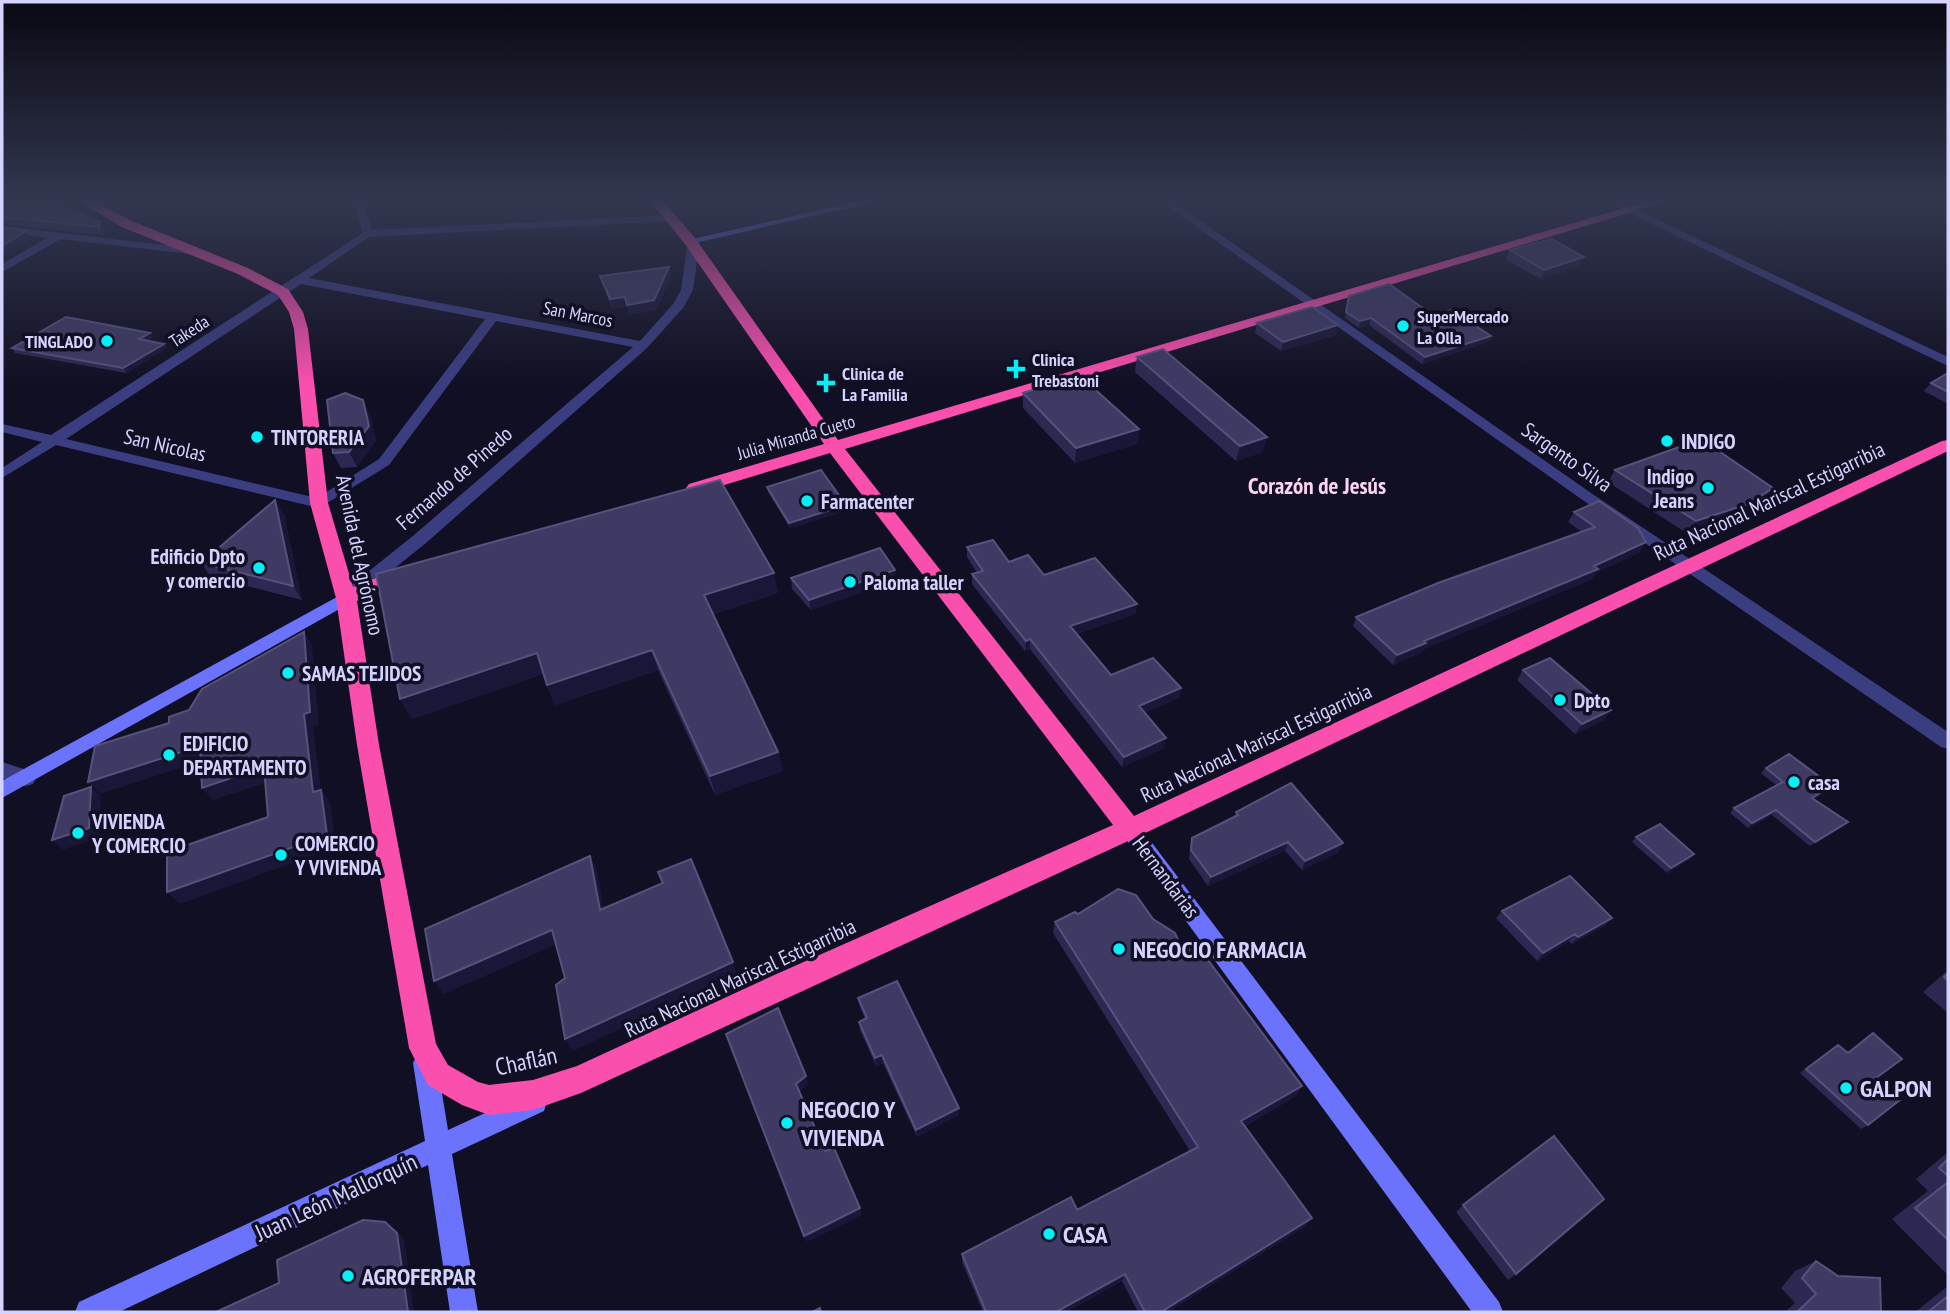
<svg xmlns="http://www.w3.org/2000/svg" width="1950" height="1314" font-family="'PT Sans Narrow',sans-serif">
<style>
.lines{fill:none;stroke-linecap:round;stroke-linejoin:round}
.street{fill:#3b3d81;fill-rule:evenodd}
.secondary{fill:#6b72fc;fill-rule:evenodd}
.highway{fill:#fb4fae;fill-rule:evenodd}
.wall{fill:#2d2851}
.shaded-wall{fill:#1a1637}
.building{fill:#3f3a64;stroke:#56527c;stroke-width:2}
.poi-dot{fill:#05eff6;stroke:#110f23;stroke-width:2.5}
.labels{text-anchor:middle;dominant-baseline:central;stroke-width:7;stroke-linejoin:round;paint-order:stroke}
.far-street-label{font-size:18px;fill:#d4d2fe;stroke:#110f23}
.far-poi-label{font-size:18px;font-weight:bold;fill:#d4d2fe;stroke:#110f23;text-anchor:start}
.poi-label{font-size:21px;font-weight:bold;fill:#d4d2fe;stroke:#110f23;text-anchor:start}
.street-label{font-size:21px;fill:#d4d2fe;stroke:#110f23}
.neighbourhood-label{font-size:23px;font-weight:bold;fill:#fed4f2;stroke:#110f23}
.near-poi-label{font-size:24px;font-weight:bold;fill:#d4d2fe;stroke:#110f23;text-anchor:start}
.near-street-label{font-size:24px;fill:#d4d2fe;stroke:#110f23}
</style>
<rect width="100%" height="100%" fill="#110f23"/>
<g class="lines">
<!-- street -->
<path class="street" d="M354,201H364L372,230L671,215L676,218L671,221L369,237L309,278L640,341L674,303L681,290L687,247L693,244L699,247L693,290L683,308L647,348L426,543L355,600H343L341,596L343,592L414,535L633,347L496,321L389,465L319,508L56,445L2,478V468L42,442L2,432V424L51,435L360,235L362,232ZM301,284L485,319L379,459L317,498L66,439Z
M1160,201H1172L1594,495L1948,732V749L1941,747L1584,501Z
M1604,201H1618L1948,357V366Z
M2,226L199,249L205,252L199,255L61,239L2,272V264L47,238L2,232Z
M2,762L33,772L36,778L33,784L26,786L2,778Z"/>
<!-- secondary -->
<path class="secondary" d="M859,201H879L690,244L684,241Z
M346,592L354,598L352,602L2,798V781Z
M1130,821L1137,823L1499,1302L1503,1312H1472L1123,835L1120,829L1123,823Z
M425,1051L433,1055L437,1063L448,1130L535,1090L544,1093L547,1102L544,1111L452,1154L478,1312H450L428,1165L119,1312H75L79,1302L425,1141L413,1063L417,1055Z"/>
<!-- highway -->
<path class="highway" d="M79,201H94L132,221L248,268L288,289L303,312L308,329L328,503L353,587L402,568L409,570L412,575L409,580L357,601L379,745L436,1044L448,1065L478,1082L489,1085L533,1080L577,1066L772,976L1113,825L830,453L701,492H689L686,488L689,484L824,444L685,244L650,201H663L695,238L838,440L1648,201H1668L845,449L1134,816L1942,441L1948,440V451L1139,836L581,1093L533,1110L489,1115L462,1105L428,1085L409,1048L357,745L336,598L310,503L294,329L289,312L278,295L238,274L122,227Z"/>
</g>
<!-- wall -->
<path class="wall" d="M2,201H48L105,229L104,235L2,224Z
M1510,250L1584,257L1580,266L1541,279L1506,260Z
M669,267L671,276L656,310L629,315L627,306L612,309L600,276Z
M1349,296L1434,316L1491,336L1488,342L1422,364L1369,325L1359,328L1345,318Z
M1257,323L1336,335L1281,351L1255,333Z
M153,337L147,341L164,344L167,348L126,373L15,353L12,348Z
M1137,357L1263,452L1236,461L1135,372Z
M1948,373V404L1924,391L1931,383Z
M1023,393L1139,429L1137,444L1075,463L1023,408Z
M370,415L376,440L357,467L341,468L333,453Z
M1615,470L1773,488L1765,501L1739,516L1688,534L1608,482Z
M767,487L846,511L790,528L768,492Z
M1574,512L1640,552L1596,573L1592,579L1424,649L1422,652L1393,665L1353,626L1356,617L1582,532L1568,522Z
M284,514L302,600L211,577L201,563Z
M967,547L1009,562L1044,575L1136,614L1076,634L1111,675L1181,688L1179,698L1144,713L1164,748L1122,767L1030,649L1025,651L972,584V574L977,573L967,557Z
M791,578L896,580L811,610L792,589Z
M778,593L713,614L778,752L783,771L715,795L658,670L555,705L547,685L543,674L412,719L400,699Z
M1523,670L1604,720L1575,734L1517,680Z
M1766,768L1827,791L1813,799L1843,827L1810,846L1772,815L1748,828L1730,813L1734,808L1776,785L1761,773Z
M1236,812L1339,852L1302,870L1285,851L1208,886L1189,859L1190,847L1192,838L1234,817Z
M1636,837L1690,859L1667,873L1632,842Z
M1502,911L1606,925L1572,944L1569,941L1537,961L1496,918Z
M1078,914L1153,919L1183,951L1302,1086L1296,1096L1245,1126L1306,1226L1168,1312H1138L1122,1281L1066,1312H983L962,1262V1254L1077,1210L1190,1151L1053,933L1055,922Z
M1948,970V1013L1923,992Z
M858,998L959,1115L917,1137L883,1063L876,1066L860,1030L859,1022L865,1019L860,1007Z
M1838,1045L1876,1078L1868,1125L1861,1129L1800,1073Z
M1948,1152V1275L1892,1219L1928,1191L1916,1179Z
M1463,1205L1516,1274L1508,1280L1456,1212Z
M1816,1261L1881,1312H1785L1795,1303L1781,1288L1795,1271Z
M1948,1286V1312H1915Z"/>
<!-- shaded-wall -->
<path class="shaded-wall" d="M100,222L105,229L104,235L99,227Z
M26,231L32,239L2,257V246Z
M1584,257L1580,266L1541,279L1544,270Z
M669,267L671,276L656,310L629,315L627,306L612,309L610,299Z
M1371,318L1369,325L1359,328L1360,321Z
M1338,325L1336,335L1281,351L1283,342Z
M150,333L153,337L142,344L139,339Z
M1491,336L1488,342L1422,364L1425,357Z
M164,344L167,348L126,373L123,368Z
M363,400L370,415L376,440L357,467L349,452Z
M1139,429L1137,444L1075,463L1076,448Z
M1267,437L1263,452L1236,461L1240,446Z
M1773,488L1765,501L1739,516L1688,534L1696,521Z
M275,500L284,514L302,600L293,586Z
M846,505V511L790,528L789,523Z
M1646,542L1640,552L1596,573L1592,579L1424,649L1422,652L1393,665L1397,655L1424,641L1594,566Z
M895,570L896,580L811,610L809,600Z
M774,573L778,593L709,615L704,595Z
M1137,604L1136,614L1069,636L1070,626Z
M304,632L312,645L319,725L313,727L323,804L313,792L304,714Z
M1030,639V649L1025,651L1026,641Z
M652,650L658,670L555,705L547,685Z
M537,653L546,673L412,719L400,699Z
M1181,688L1179,698L1137,716L1139,706Z
M1611,710L1604,720L1575,734L1582,724Z
M1166,738L1164,748L1122,767L1124,757Z
M200,746L211,758L100,794L88,782Z
M778,752L783,771L715,795L710,776Z
M264,767L274,780L213,800L202,788Z
M1832,786L1827,791L1807,803L1812,798Z
M91,787L101,797L99,837L63,850L52,840Z
M321,790L330,802L336,847L180,904L167,892Z
M1776,810L1772,815L1748,828L1752,823Z
M1848,822L1843,827L1810,846L1815,842Z
M1288,842L1285,851L1208,886L1211,877Z
M1343,843L1339,852L1302,870L1305,861Z
M1694,854L1690,859L1667,873L1671,868Z
M590,856L597,870L606,923L600,910Z
M1612,918L1606,925L1572,944L1578,937Z
M552,930L560,943L444,994L434,981Z
M1575,934L1569,941L1537,961L1543,953Z
M733,962L737,975L573,1051L565,1039Z
M882,1055L883,1063L876,1066L875,1058Z
M806,1076L808,1084L799,1092L796,1084Z
M1302,1086L1296,1096L1237,1130L1241,1121Z
M959,1108V1115L917,1137L916,1130Z
M860,1208L862,1215L807,1242L804,1236Z
M1312,1218L1306,1226L1168,1312H1161Z
M385,1222L404,1238L414,1312H408Z
M1125,1274L1122,1281L1066,1312H1056Z"/>
<!-- building -->
<path class="building" d="M2,201H48L100,222L99,227L2,217Z
M2,227L26,231L2,246Z
M1552,239L1584,257L1544,270L1510,250Z
M669,267L654,300L627,305L625,297L610,299L600,276Z
M1389,284L1434,316L1451,310L1491,336L1425,357L1371,318L1360,321L1346,312L1349,296Z
M1312,307L1338,325L1283,342L1257,323Z
M66,317L150,333L139,339L164,344L123,368L12,348Z
M1163,349L1267,437L1240,446L1137,357Z
M1948,373V392L1931,383Z
M1079,375L1139,429L1076,448L1023,393Z
M345,393L363,400L369,426L349,452L333,453L327,400Z
M1701,439L1773,488L1748,504L1696,521L1615,470Z
M821,470L846,505L789,523L767,487Z
M720,480L774,573L704,595L778,752L710,776L652,650L547,685L537,653L400,699L376,574Z
M275,500L293,586L201,563Z
M1599,501L1638,528L1646,542L1594,566L1598,569L1424,641L1426,643L1397,655L1356,617L1438,583L1595,527L1574,512Z
M993,540L1009,562L1028,555L1044,575L1095,558L1137,604L1070,626L1111,675L1153,658L1181,688L1139,706L1166,738L1124,757L1030,639L1026,641L972,574L983,571L967,547Z
M880,548L895,570L809,600L791,578Z
M304,632L310,712L304,714L313,792L321,790L327,835L167,892V852L268,817L264,767L202,788L200,746L88,782L95,746L169,723V717L189,710L202,689Z
M1550,658L1611,710L1582,724L1523,670Z
M1789,754L1832,786L1812,798L1848,822L1815,842L1776,810L1752,823L1734,808L1783,782L1766,768Z
M1291,783L1343,843L1305,861L1288,842L1211,877L1191,850L1192,838L1238,815L1236,812Z
M91,787L89,828L52,840L64,796Z
M1660,824L1694,854L1671,868L1636,837Z
M590,856L600,910L663,883L658,872L691,859L733,962L565,1039L556,985L565,978L552,930L434,981L425,929Z
M1570,876L1612,918L1578,937L1575,934L1543,953L1502,911Z
M1118,889L1136,895L1153,919L1175,933L1183,951L1196,944L1302,1086L1241,1121L1312,1218L1161,1312H1145L1125,1274L1056,1312H986L962,1254L1071,1197L1077,1210L1198,1147L1055,922L1075,912L1078,914Z
M1948,973V981L1944,977Z
M897,981L959,1108L916,1130L882,1055L875,1058L859,1022L867,1018L858,998Z
M778,1008L806,1076L796,1084L825,1151L834,1148L860,1208L804,1236L726,1034Z
M1873,1033L1902,1059L1876,1078L1900,1100L1868,1125L1806,1069L1838,1045L1848,1053Z
M1554,1136L1604,1199L1516,1274L1463,1205Z
M1948,1159V1176L1939,1168Z
M1948,1182V1240L1915,1208Z
M363,1220L385,1222L397,1233L408,1312H216L279,1283L277,1260Z
M1816,1261L1838,1276L1880,1278L1881,1312H1797L1816,1294L1802,1278Z
M1948,1296V1312H1928Z
M820,1308L821,1312H812Z"/>
<!-- sky -->
<linearGradient id="sky" x2="0" y2="1"><stop stop-color="#090813"/><stop offset="0.52" stop-color="#323750"/><stop offset="1" stop-color="#323750" stop-opacity="0"/></linearGradient>
<rect width="1950" height="385" fill="url(#sky)"/>
<!-- markers -->
<g class="poi-dot">
<circle cx="1403" cy="326" r="7"/>
<circle cx="107" cy="341" r="7"/>
<path d="M1012.5 358.5h7v7h7v7h-7v7h-7v-7h-7v-7h7z"/>
<path d="M822.5 372.5h7v7h7v7h-7v7h-7v-7h-7v-7h7z"/>
<circle cx="257" cy="437" r="7"/>
<circle cx="1667" cy="441" r="7"/>
<circle cx="1708" cy="488" r="7"/>
<circle cx="807" cy="501" r="7"/>
<circle cx="259" cy="568" r="7"/>
<circle cx="850" cy="582" r="7"/>
<circle cx="288" cy="673" r="7"/>
<circle cx="1560" cy="700" r="7"/>
<circle cx="169" cy="755" r="7"/>
<circle cx="1794" cy="782" r="7"/>
<circle cx="78" cy="833" r="7"/>
<circle cx="281" cy="855" r="7"/>
<circle cx="1119" cy="949" r="7"/>
<circle cx="1846" cy="1088" r="7"/>
<circle cx="787" cy="1123" r="7"/>
<circle cx="1049" cy="1234" r="7"/>
<circle cx="348" cy="1276" r="7"/>
</g>
<g class="labels">
<!-- far-street labels -->
<g class="far-street-label">
<text transform="translate(578 314) rotate(11)">San Marcos</text>
<text transform="translate(189 331) rotate(-33)">Takeda</text>
<text transform="translate(796 437) rotate(-16)">Julia Miranda Cueto</text>
</g>
<!-- far-poi labels -->
<g class="far-poi-label">
<text x="1417" y="316">SuperMercado<tspan x="1417" dy="21">La Olla</tspan></text>
<text x="93" y="341" text-anchor="end">TINGLADO</text>
<text x="1032" y="359">Clinica<tspan x="1032" dy="21">Trebastoni</tspan></text>
<text x="842" y="373">Clinica de<tspan x="842" dy="21">La Familia</tspan></text>
</g>
<!-- poi labels -->
<g class="poi-label">
<text x="271" y="437">TINTORERIA</text>
<text x="1681" y="441">INDIGO</text>
<text x="1694" y="476" text-anchor="end">Indigo<tspan x="1694" dy="24">Jeans</tspan></text>
<text x="821" y="501">Farmacenter</text>
<text x="245" y="556" text-anchor="end">Edificio Dpto<tspan x="245" dy="24">y comercio</tspan></text>
<text x="864" y="582">Paloma taller</text>
<text x="302" y="673">SAMAS TEJIDOS</text>
<text x="1574" y="700">Dpto</text>
<text x="183" y="743">EDIFICIO<tspan x="183" dy="24">DEPARTAMENTO</tspan></text>
<text x="1808" y="782">casa</text>
<text x="92" y="821">VIVIENDA<tspan x="92" dy="24">Y COMERCIO</tspan></text>
<text x="295" y="843">COMERCIO<tspan x="295" dy="24">Y VIVIENDA</tspan></text>
</g>
<!-- street labels -->
<g class="street-label">
<text transform="translate(165 445) rotate(13)">San Nicolas</text>
<text transform="translate(1567 457) rotate(35)">Sargento Silva</text>
<text transform="translate(454 478) rotate(-41)">Fernando de Pinedo</text>
<text transform="translate(1769 501) rotate(-25)">Ruta Nacional Mariscal Estigarribia</text>
<text transform="translate(360 555) rotate(78)">Avenida del Agrónomo</text>
<text transform="translate(1256 743) rotate(-25)">Ruta Nacional Mariscal Estigarribia</text>
<text transform="translate(1166 877) rotate(53)">Hernandarias</text>
<text transform="translate(740 978) rotate(-25)">Ruta Nacional Mariscal Estigarribia</text>
</g>
<!-- neighbourhood labels -->
<g class="neighbourhood-label">
<text x="1317" y="485">Corazón de Jesús</text>
</g>
<!-- near-poi labels -->
<g class="near-poi-label">
<text x="1133" y="949">NEGOCIO FARMACIA</text>
<text x="1860" y="1088">GALPON</text>
<text x="801" y="1109">NEGOCIO Y<tspan x="801" dy="28">VIVIENDA</tspan></text>
<text x="1063" y="1234">CASA</text>
<text x="362" y="1276">AGROFERPAR</text>
</g>
<!-- near-street labels -->
<g class="near-street-label">
<text transform="translate(526 1061) rotate(-12)">Chaflán</text>
<text transform="translate(336 1197) rotate(-25)">Juan León Mallorquín</text>
</g>
</g>
<!-- border -->
<rect width="1950" height="1314" fill="none" stroke="#d4d2fe" stroke-width="7"/>
</svg>
